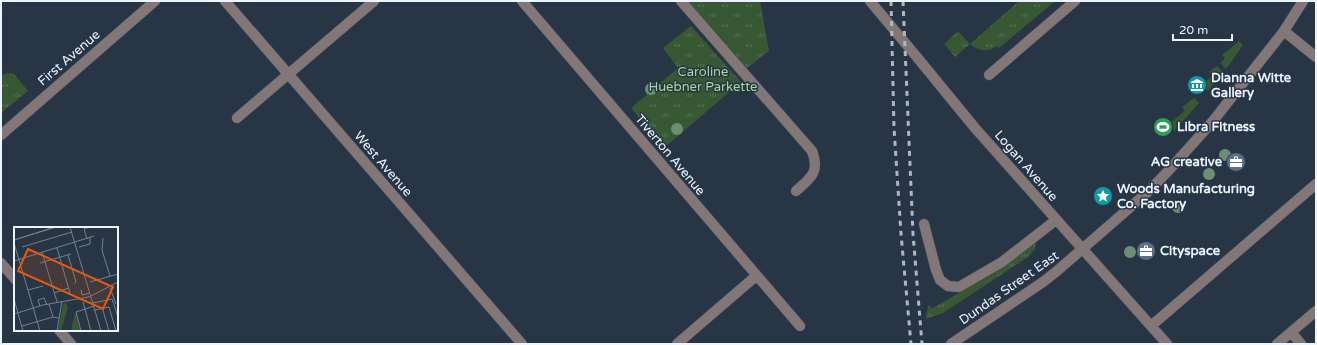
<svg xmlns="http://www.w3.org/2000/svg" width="1317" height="345" font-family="'Varela Round',sans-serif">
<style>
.grass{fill:url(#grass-tufts)}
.garden{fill:#385834}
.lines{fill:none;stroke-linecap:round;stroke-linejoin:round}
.minor-casing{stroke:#465463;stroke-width:11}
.minor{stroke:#837677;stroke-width:10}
.rail{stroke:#aeb8c5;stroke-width:3;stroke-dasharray:5 5;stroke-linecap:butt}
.tree{fill:#6b8f74}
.labels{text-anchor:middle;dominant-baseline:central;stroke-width:3;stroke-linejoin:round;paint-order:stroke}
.street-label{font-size:13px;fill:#ebf4ff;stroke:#273545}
.park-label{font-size:13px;fill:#a3d89b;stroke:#273545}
.poi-label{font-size:13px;font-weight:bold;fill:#ebf4ff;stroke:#273545;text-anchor:start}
.inset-road{fill:none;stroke:#75818f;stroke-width:1}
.view{fill:#e8590c;fill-opacity:0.15;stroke:#e8590c;stroke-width:2}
.inset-edge{fill:none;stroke:#ebf4ff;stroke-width:2}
</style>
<defs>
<pattern id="grass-tufts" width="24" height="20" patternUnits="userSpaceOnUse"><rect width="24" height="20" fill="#385834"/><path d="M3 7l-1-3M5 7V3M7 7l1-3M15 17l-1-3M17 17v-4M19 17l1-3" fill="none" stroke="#557152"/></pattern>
</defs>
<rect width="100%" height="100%" fill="#273545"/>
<!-- grass -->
<path class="grass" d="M690,1H760L769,51L747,68L689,2Z
M1019,1H1055L999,48L997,46C987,53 979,51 970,44L955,57L944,44L958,31L970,44Z
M691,26L741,82L665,147L631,108L678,68L663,48Z
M10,73L14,74L28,91L1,113V75Z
M1036,242L1035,249L1028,257L943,313L926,319L928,305L933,308L993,274Z"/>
<!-- garden -->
<path class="garden" d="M1239,41L1243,45L1226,69L1220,63L1225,58L1222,55Z
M1217,66L1223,72L1208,91L1203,84L1212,76L1209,72Z
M1194,98L1199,103L1174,131L1169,124L1185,111L1182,107Z"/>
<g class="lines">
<!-- minor casing -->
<g class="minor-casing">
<path id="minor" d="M225,1L522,344
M522,1L800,326
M681,1L812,151C820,172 811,178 796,191
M870,1L916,56L975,128L1167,344
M1284,31L1316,57
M989,75L1075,1
M237,118L374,1
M1,135L155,1
M924,224L936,270L940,280L948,286L959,287L1002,262L1056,220
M1,263L15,279
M1151,326L1316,184
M59,330L71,344
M1291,332L1301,344
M677,344L756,276
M951,344L1043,282L1057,271L1150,190L1170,169L1213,121L1284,31L1303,1
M1277,344L1316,311"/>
</g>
<!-- minor -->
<use href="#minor" class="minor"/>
<!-- rail -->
<path class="rail" d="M891,1L894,128L901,234L911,344
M903,1L913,234L922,344"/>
</g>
<!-- trees -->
<g class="tree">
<circle cx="651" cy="89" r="6"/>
<circle cx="677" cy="129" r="6"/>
<circle cx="1225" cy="155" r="6"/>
<circle cx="1209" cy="174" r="6"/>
<circle cx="1178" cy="207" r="6"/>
<circle cx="1130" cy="252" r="6"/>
</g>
<!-- icons -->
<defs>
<g id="museum-disc" transform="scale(1)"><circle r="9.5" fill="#0f9aa8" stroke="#273545"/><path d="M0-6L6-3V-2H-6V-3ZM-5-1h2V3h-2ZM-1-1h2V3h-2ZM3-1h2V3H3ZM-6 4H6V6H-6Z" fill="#fff"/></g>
<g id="stadium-disc" transform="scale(1)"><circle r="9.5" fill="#2e9e5b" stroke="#273545"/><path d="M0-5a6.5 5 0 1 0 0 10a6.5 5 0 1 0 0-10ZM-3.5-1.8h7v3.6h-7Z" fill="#fff"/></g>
<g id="office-disc" transform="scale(1)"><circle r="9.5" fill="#5c6f8a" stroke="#273545"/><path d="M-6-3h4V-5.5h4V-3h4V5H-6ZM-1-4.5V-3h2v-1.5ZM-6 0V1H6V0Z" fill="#fff"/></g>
<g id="sight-disc" transform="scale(1)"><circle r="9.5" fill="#0f9aa8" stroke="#273545"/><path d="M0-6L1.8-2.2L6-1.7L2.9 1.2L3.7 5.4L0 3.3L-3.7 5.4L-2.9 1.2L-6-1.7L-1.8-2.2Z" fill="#fff"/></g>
</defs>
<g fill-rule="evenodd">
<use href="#museum-disc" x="1197" y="85"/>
<use href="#stadium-disc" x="1163" y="127"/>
<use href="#office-disc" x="1236" y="162"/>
<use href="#sight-disc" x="1103" y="196"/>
<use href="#office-disc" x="1146" y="251"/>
</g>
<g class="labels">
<!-- street labels -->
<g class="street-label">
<text transform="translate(69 58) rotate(-41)">First Avenue</text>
<text transform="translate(670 155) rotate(50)">Tiverton Avenue</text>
<text transform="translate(383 164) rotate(49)">West Avenue</text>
<text transform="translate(1026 166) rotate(49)">Logan Avenue</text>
<text transform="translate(1009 288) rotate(-35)">Dundas Street East</text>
</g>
<!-- park labels -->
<g class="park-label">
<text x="703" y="72">Caroline<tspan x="703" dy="15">Huebner Parkette</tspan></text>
</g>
<!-- poi labels -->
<g class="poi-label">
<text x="1211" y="78">Dianna Witte<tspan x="1211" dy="15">Gallery</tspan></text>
<text x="1177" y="127">Libra Fitness</text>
<text x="1222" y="162" text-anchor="end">AG creative</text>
<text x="1117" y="189">Woods Manufacturing<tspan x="1117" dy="15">Co. Factory</tspan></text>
<text x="1160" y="251">Cityspace</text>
</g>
</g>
<!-- overview -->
<g transform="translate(14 227)">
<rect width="104" height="104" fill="#273545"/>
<path d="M52,76L54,80L47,104H44L49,77ZM61,85L66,104H57Z" fill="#385834"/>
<path class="inset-road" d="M56,0L87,104M89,11L88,23L96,49M73,12L70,2L76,0M0,13L41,0M0,13L42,0M0,16L26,104M8,20L58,5M65,20L76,17V10M43,21L56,66M28,25L43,75M54,28L62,55L60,57M0,34L80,9M26,36L57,27M76,55L104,47M96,61L102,77M14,63L29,59M67,63L68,68L76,66M40,66L55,61M0,72L9,104M69,75L77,104M79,76L98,72L104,90M35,77L39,90M26,79L24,73L30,71L33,78M88,80L95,104M81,83L95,80L102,104M0,87L29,78L75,70L104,55M8,99L39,90L45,91M43,104L48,74M67,104L62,85L80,79"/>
<path class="view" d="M14,22L99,60L89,82L4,44Z"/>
<rect width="104" height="104" class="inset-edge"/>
</g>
<!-- border -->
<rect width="1317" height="345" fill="none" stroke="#ebf4ff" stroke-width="4"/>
<!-- scale -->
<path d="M1173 34v6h59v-6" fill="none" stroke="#ebf4ff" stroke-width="2"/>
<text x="1179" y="34" font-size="12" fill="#ebf4ff" stroke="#273545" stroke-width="3" paint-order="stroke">20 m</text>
</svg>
